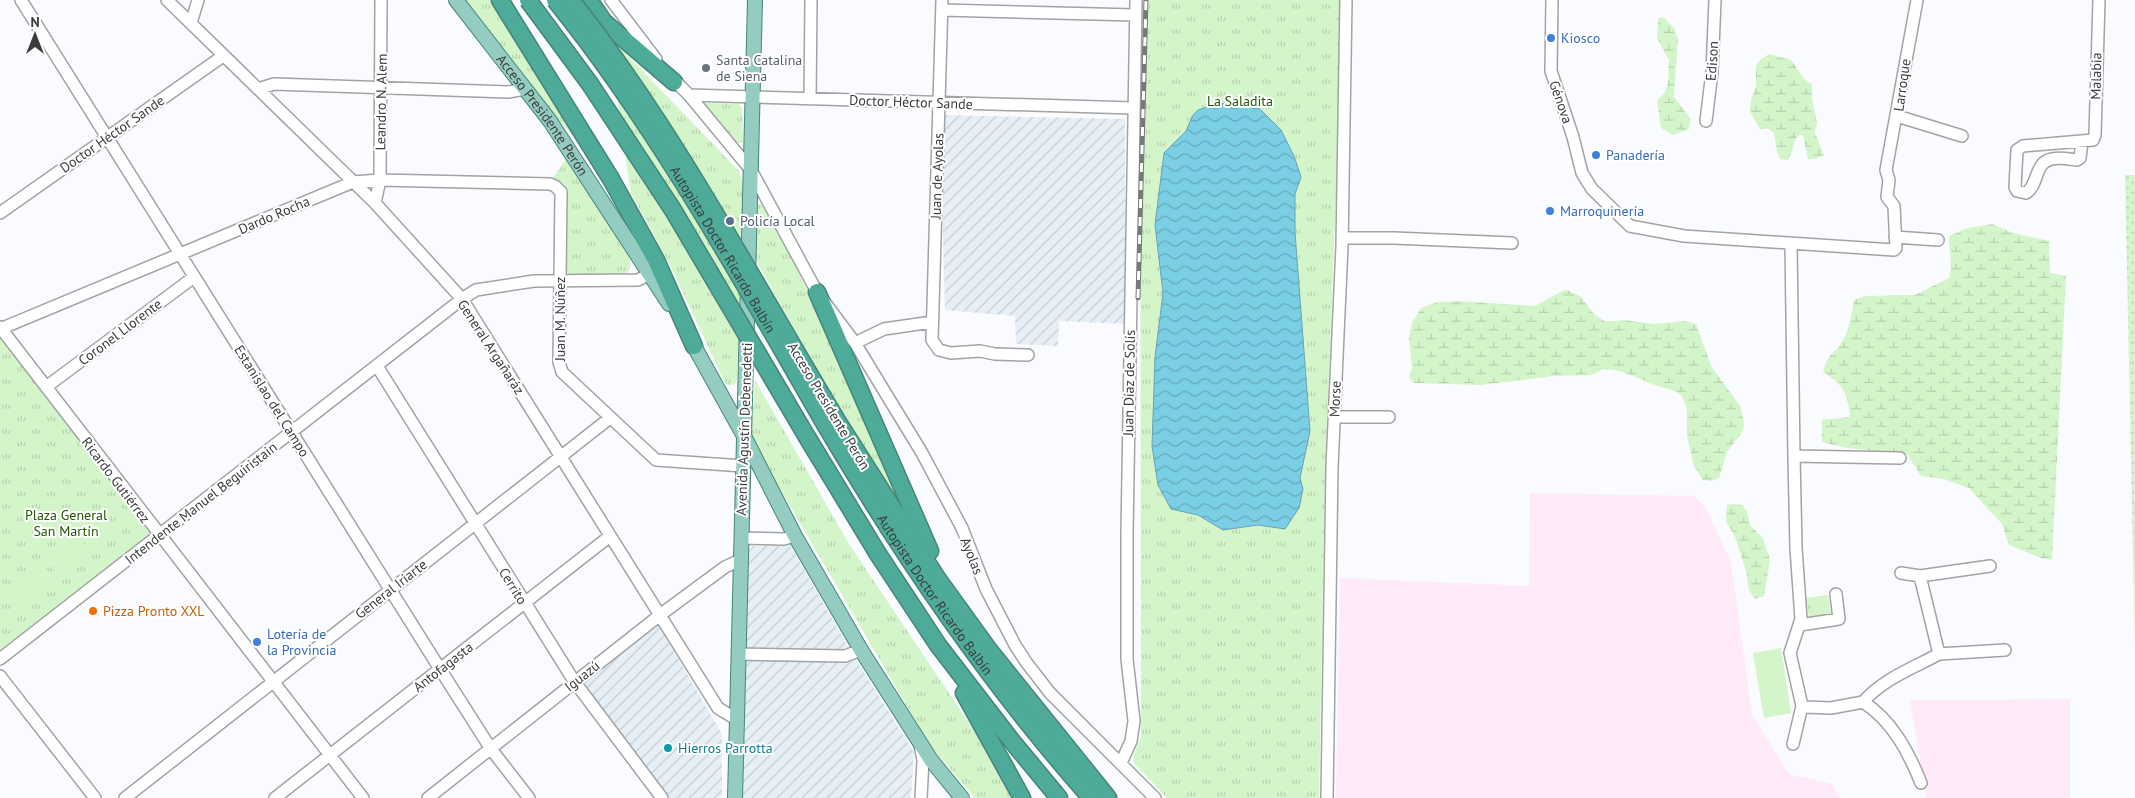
<svg xmlns="http://www.w3.org/2000/svg" width="2135" height="798" font-family="'PT Sans',sans-serif">
<style>
.commercial{fill:#ffeaf9}
.industrial{fill:url(#industrial-furrows)}
.grass{fill:url(#grass-dots)}
.wetland{fill:url(#wetland-marsh)}
.park{fill:url(#park-tufts)}
.pitch{fill:#d4f4ca}
.water{fill:url(#water-waves);stroke:#68a3b3}
.lines{fill:none;stroke-linecap:round;stroke-linejoin:round}
.minor-casing{stroke:#a1a3a5;stroke-width:14}
.major-casing{stroke:#478479;stroke-width:16}
.highway-casing{stroke:#478479;stroke-width:19}
.minor{stroke:#fff;stroke-width:11}
.major{stroke:#95ccc2;stroke-width:14}
.highway{stroke:#4eaa99;stroke-width:16}
.rail-casing{stroke:#77787a;stroke-width:5}
.rail{stroke:#fff;stroke-width:3;stroke-dasharray:9;stroke-linecap:butt}
.highway-bridge-casing{stroke:#478479;stroke-width:19;stroke-linecap:butt}
.highway-bridge{stroke:#4eaa99;stroke-width:16}
.shop-dot{fill:#3f7fe0;stroke:#fff;stroke-width:2}
.worship-dot{fill:#6b7280;stroke:#fff;stroke-width:2}
.service-dot{fill:#5c6f8a;stroke:#fff;stroke-width:2}
.food-dot{fill:#e8710a;stroke:#fff;stroke-width:2}
.culture-dot{fill:#0f9aa8;stroke:#fff;stroke-width:2}
.labels{text-anchor:middle;dominant-baseline:central;stroke-width:4;stroke-linejoin:round;paint-order:stroke}
.shop-label{font-size:14px;fill:#366cbe;stroke:#fff;text-anchor:start}
.worship-label{font-size:14px;fill:#5b616d;stroke:#fff;text-anchor:start}
.street-label{font-size:14px;fill:#3b3c3d;stroke:#fff}
.park-label{font-size:14px;fill:#225506;stroke:#fff}
.service-label{font-size:14px;fill:#4e5e75;stroke:#fff;text-anchor:start}
.food-label{font-size:14px;fill:#c56008;stroke:#fff;text-anchor:start}
.culture-label{font-size:14px;fill:#0d838f;stroke:#fff;text-anchor:start}
</style>
<defs>
<pattern id="industrial-furrows" width="10" height="10" patternUnits="userSpaceOnUse" patternTransform="scale(1.25)"><rect width="10" height="10" fill="#e6eef6"/><path d="M-1 1l2-2M0 10L10 0M9 11l2-2" fill="none" stroke="#c6cdd4"/></pattern>
<pattern id="grass-dots" width="8" height="8" patternUnits="userSpaceOnUse" patternTransform="scale(1.25)"><rect width="8" height="8" fill="#d4f4ca"/><path d="M2 2h.1M6 6h.1" fill="none" stroke="#b7d2ae" stroke-width="1.8" stroke-linecap="round"/></pattern>
<pattern id="wetland-marsh" width="20" height="14" patternUnits="userSpaceOnUse" patternTransform="scale(1.25)"><rect width="20" height="14" fill="#d4f4ca"/><path d="M1 5h8M5 5V1M11 12h8M15 12V8" fill="none" stroke="#b7d2ae"/></pattern>
<pattern id="park-tufts" width="24" height="20" patternUnits="userSpaceOnUse" patternTransform="scale(1.25)"><rect width="24" height="20" fill="#d4f4ca"/><path d="M3 7l-1-3M5 7V3M7 7l1-3M15 17l-1-3M17 17v-4M19 17l1-3" fill="none" stroke="#b7d2ae"/></pattern>
<pattern id="water-waves" width="16" height="10" patternUnits="userSpaceOnUse" patternTransform="scale(1.25)"><rect width="16" height="10" fill="#7bcfe5"/><path d="M0 5q4-4 8 0t8 0" fill="none" stroke="#66a9bb"/></pattern>
</defs>
<rect width="100%" height="100%" fill="#f9fbfe"/>
<!-- commercial -->
<path class="commercial" d="M1530,493L1695,496L1706,508L1731,562L1752,714L1789,774L1832,784L1840,798H1336L1340,578L1529,586Z
M2070,699V798H1926L1910,700Z"/>
<!-- industrial -->
<path class="industrial" d="M940,115L1125,119V324L1059,321L1058,346L1016,344L1015,316L945,310Z
M790,545L850,650L914,752L911,798H742L749,552L752,546Z
M658,624L722,734V795L719,798H667L581,684Z"/>
<!-- grass -->
<path class="grass" d="M2125,175H2135V647Z"/>
<!-- wetland -->
<path class="wetland" d="M1663,17L1674,28L1678,39L1674,97L1690,118L1689,129L1673,135L1661,128L1657,101L1665,92L1668,83L1669,60L1657,38L1658,19Z
M1769,54L1791,60C1798,68 1801,80 1812,84V99L1817,122L1815,133L1824,155L1815,159H1808L1803,135H1798C1793,143 1793,152 1788,160L1780,159L1777,152L1774,133L1769,129H1760L1750,112L1751,100L1756,86V66L1760,60Z
M1992,224L2013,233L2049,241L2050,273L2066,276L2052,560L2041,558L2009,545L2002,524L1969,488L1943,479L1921,476L1907,454L1847,448L1822,442V420L1850,417C1848,394 1843,384 1823,372C1829,354 1829,358 1840,345C1849,333 1852,314 1854,300L1865,296L1915,295L1949,278C1953,264 1949,251 1949,236L1968,228Z
M1567,290L1580,296L1594,314L1606,322L1624,320L1654,324L1686,321L1696,324L1711,366L1740,406L1743,417L1744,427L1741,434L1727,452L1719,478L1711,481L1703,480L1694,466L1687,436V409L1682,396L1675,391L1655,385L1620,371L1604,369L1591,375L1554,376L1481,385L1414,383L1409,378L1412,368L1409,338L1412,323L1421,308L1438,302L1459,301L1535,306L1562,291Z
M1734,504L1742,505L1747,511L1750,525L1763,538L1770,560L1764,596L1755,599L1749,590L1746,571L1735,537L1726,521L1727,505Z"/>
<!-- park -->
<path class="park" d="M461,0H490L578,141L533,92Z
M1140,0H1344L1325,468L1319,798H1167L1134,763L1133,756L1141,737Z
M607,34L739,171L743,184L737,379L735,384L729,386L725,383L672,269L631,193Z
M701,103L739,104L742,108L743,142L738,143Z
M567,158L629,258C632,265 631,271 624,275L570,274L566,271L563,266L567,189L562,182L554,181L553,178Z
M762,204C821,308 865,420 915,529L852,431L755,259L757,205Z
M0,329L159,536L0,659Z
M755,380L849,544L973,729L1011,798H975L929,744L751,439Z
M1828,595L1831,614L1809,617L1806,598Z"/>
<!-- pitch -->
<path class="pitch" d="M76,534L92,553L61,579L45,559Z
M33,566L49,585L17,611L1,591Z
M1781,648L1791,713L1764,718L1753,653Z"/>
<!-- water -->
<path class="water" d="M1239,102L1260,109L1281,130L1294,156L1301,177L1295,194V232L1310,431L1300,478L1303,489L1299,508L1285,529L1258,525L1223,530L1198,515L1171,509L1158,485L1152,446L1155,357L1163,293L1155,225L1164,153L1186,131L1193,115L1198,110L1216,104Z"/>
<g class="lines">
<!-- minor casing -->
<g class="minor-casing">
<path id="minor" d="M21,0L440,669L491,749L529,798
M167,0L375,203L462,299L718,708L736,719
M611,0L656,59
M942,0L932,340L939,350L951,353L980,351L995,354L1028,355
M1552,0L1551,71L1573,137L1582,173L1592,189L1630,226L1684,236L1894,250L1896,248L1894,206L1887,197L1889,180L1886,170L1917,0
M942,10L1135,15
M191,23L198,0
M671,77L689,95L751,170L817,292L855,343L922,453L962,528L986,589L1015,645L1026,662L1050,693L1155,798
M258,89L274,84L508,92L525,89
M689,95L1133,108
M810,99L811,0
M1897,116L1962,136
M1706,121L1712,72L1715,0
M2082,141L2080,158L2077,160C2069,159 2059,157 2052,159C2034,162 2039,185 2026,193L2017,191L2015,187L2017,150L2023,146L2093,140L2095,135L2099,0
M375,203L380,180L381,0
M0,213L223,56
M1895,237L1938,240
M1342,238H1394L1512,243
M1791,245L1794,456L1796,548L1801,619L1790,653L1802,706L1805,707L1831,708L1863,702C1892,720 1909,753 1921,783
M0,327L363,798
M0,329L353,182L380,180L550,184L555,186L561,192L559,362L562,372L656,460L743,466
M855,343L884,329L932,322
M377,366L574,681L662,798
M46,387L194,277
M1334,417H1389
M1794,456L1900,458
M741,538L784,539L795,536
M1901,573L1920,576L1990,566
M1800,625L1839,619L1836,594
M738,654L845,656L861,650
M1939,654L2005,650
M0,659L462,299L476,290L534,281L638,280L651,273
M0,676L95,798
M1863,702C1883,679 1913,668 1939,654L1920,576
M1793,744L1802,706
M920,745L923,760L921,798
M1121,763L1131,741L1134,721L1127,659V533L1136,0
M125,798L610,418
M275,798L610,536
M428,798L660,615L725,567L740,560
M1327,798L1332,467L1342,246L1346,0"/>
</g>
<!-- major casing -->
<g class="major-casing">
<g id="major">
<path id="s1" d="M456,0L550,121L669,304"/>
<path d="M689,337L744,436L795,536L861,650L931,760L962,798"/>
<path d="M735,798L755,0"/>
</g>
</g>
<!-- highway casing -->
<g class="highway-casing">
<g id="highway">
<path d="M500,0L611,179L656,260L694,346"/>
<path d="M589,0L604,22L674,82"/>
<path d="M817,292L930,551"/>
<path d="M836,419L937,578L989,650L1108,798"/>
<path id="s2" d="M826,426C903,557 990,684 1091,798"/>
<path d="M807,437L878,554L938,645L1011,740L1059,798"/>
<path d="M964,693L1022,798"/>
</g>
</g>
<!-- minor -->
<use href="#minor" class="minor"/>
<!-- major -->
<use href="#major" class="major"/>
<!-- highway -->
<use href="#highway" class="highway"/>
<!-- rail casing -->
<g class="rail-casing">
<path id="rail" d="M1138,298L1146,0"/>
</g>
<!-- rail -->
<use href="#rail" class="rail"/>
<!-- highway-bridge casing -->
<g class="highway-bridge-casing">
<g id="highway-bridge">
<path d="M528,0L590,84L673,210L807,437"/>
<path id="s3" d="M555,0C660,130 743,282 826,426"/>
<path d="M571,0C674,130 751,278 836,419"/>
</g>
</g>
<!-- highway-bridge -->
<use href="#highway-bridge" class="highway-bridge"/>
</g>
<!-- markers -->
<g class="shop-dot">
<circle cx="1551" cy="38" r="5"/>
<circle cx="1596" cy="155" r="5"/>
<circle cx="1550" cy="211" r="5"/>
<circle cx="257" cy="642" r="5"/>
</g>
<circle class="worship-dot" cx="706" cy="68" r="5"/>
<circle class="service-dot" cx="730" cy="221" r="5"/>
<circle class="food-dot" cx="93" cy="611" r="5"/>
<circle class="culture-dot" cx="668" cy="748" r="5"/>
<g class="labels">
<!-- shop labels -->
<g class="shop-label">
<text x="1561" y="38">Kiosco</text>
<text x="1606" y="155">Panadería</text>
<text x="1560" y="211">Marroquinería</text>
<text x="267" y="634">Lotería de<tspan x="267" dy="16">la Provincia</tspan></text>
</g>
<!-- worship labels -->
<g class="worship-label">
<text x="716" y="60">Santa Catalina<tspan x="716" dy="16">de Siena</tspan></text>
</g>
<!-- street labels -->
<g class="street-label">
<text transform="translate(1712 61) rotate(-86)">Edison</text>
<text transform="translate(2096 76) rotate(-89)">Malabia</text>
<text transform="translate(1902 85) rotate(-82)">Larroque</text>
<text transform="translate(381 102) rotate(-89)">Leandro N. Alem</text>
<text transform="translate(911 102) rotate(2)">Doctor Héctor Sande</text>
<text transform="translate(1561 102) rotate(71)">Génova</text>
<text stroke="none"><textPath href="#s1" startOffset="144">Acceso Presidente Perón</textPath></text>
<text transform="translate(112 134) rotate(-35)">Doctor Héctor Sande</text>
<text transform="translate(937 176) rotate(-88)">Juan de Ayolas</text>
<text transform="translate(274 215) rotate(-23)">Dardo Rocha</text>
<text stroke="none"><textPath href="#s3" startOffset="301">Autopista Doctor Ricardo Balbín</textPath></text>
<text transform="translate(560 319) rotate(-90)">Juan M. Núñez</text>
<text transform="translate(120 332) rotate(-37)">Coronel Llorente</text>
<text transform="translate(491 347) rotate(57)">General Argañaráz</text>
<text transform="translate(1129 383) rotate(-89)">Juan Díaz de Solís</text>
<text transform="translate(1335 399) rotate(-88)">Morse</text>
<text transform="translate(272 401) rotate(58)">Estanislao del Campo</text>
<text transform="translate(829 406) rotate(59)">Acceso Presidente Perón</text>
<text transform="translate(744 429) rotate(-88)">Avenida Agustín Debenedetti</text>
<text transform="translate(116 480) rotate(53)">Ricardo Gutiérrez</text>
<text transform="translate(201 503) rotate(-38)">Intendente Manuel Beguiristain</text>
<text transform="translate(972 556) rotate(68)">Ayolas</text>
<text transform="translate(513 586) rotate(58)">Cerrito</text>
<text transform="translate(391 589) rotate(-38)">General Iriarte</text>
<text stroke="none"><textPath href="#s2" startOffset="201">Autopista Doctor Ricardo Balbín</textPath></text>
<text transform="translate(443 667) rotate(-38)">Antofagasta</text>
<text transform="translate(582 676) rotate(-38)">Iguazú</text>
</g>
<!-- park labels -->
<g class="park-label">
<text x="1240" y="101">La Saladita</text>
<text x="66" y="515">Plaza General<tspan x="66" dy="16">San Martín</tspan></text>
</g>
<!-- service labels -->
<g class="service-label">
<text x="740" y="221">Policía Local</text>
</g>
<!-- food labels -->
<g class="food-label">
<text x="103" y="611">Pizza Pronto XXL</text>
</g>
<!-- culture labels -->
<g class="culture-label">
<text x="678" y="748">Hierros Parrotta</text>
</g>
</g>
<!-- north arrow -->
<g transform="translate(35 35)" stroke="#ffffff" stroke-width="4" paint-order="stroke">
<path d="M0-4L9 19L0 12L-9 19Z" fill="#3b3c3d"/>
<text y="-8" font-size="14" font-weight="bold" text-anchor="middle" fill="#3b3c3d">N</text>
</g>
</svg>
